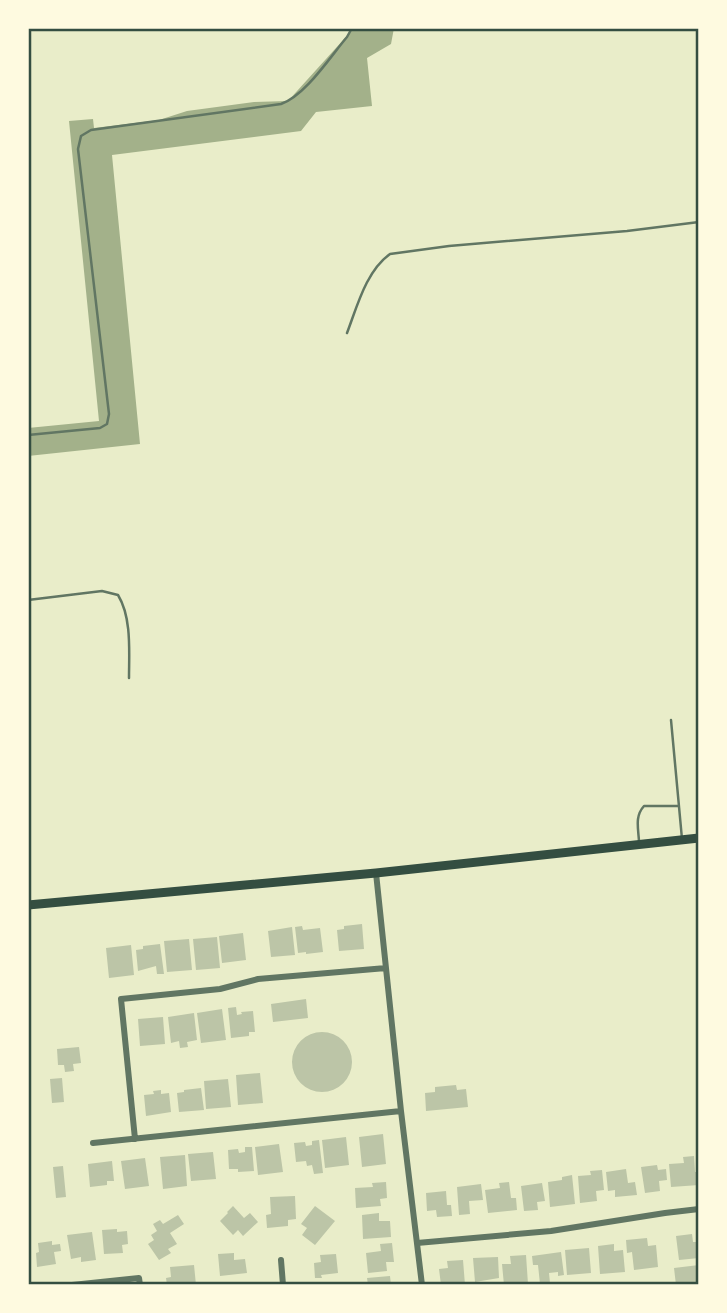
<svg xmlns="http://www.w3.org/2000/svg" width="727" height="1313" font-family="Barlow,sans-serif">
<style>
.water{fill:#a3b18a}
.building{fill:#bcc5a7}
.lines{fill:none;stroke-linecap:round;stroke-linejoin:round}
.service{stroke:#617663;stroke-width:2.5}
.minor{stroke:#617663;stroke-width:6}
.secondary{stroke:#344e41;stroke-width:9}
.neatline{fill:none;stroke:#344e41;stroke-width:2.5}
</style>
<rect width="100%" height="100%" fill="#e9edc9"/>
<!-- water -->
<path class="water" d="M354,28H394L391,44L367,58L372,106L316,112L301,131L112,155L140,444L28,456V428L99,421L69,121L93,119L94,128L159,120L187,111L254,102L288,101Z"/>
<!-- building -->
<path class="building" d="M362,924L364,949L339,951L337,930L344,929V926Z
M302,926L303,930L320,928L323,952L306,954V952L298,953L295,927Z
M292,927L295,955L271,957L268,931Z
M243,933L246,960L222,963L219,936Z
M217,937L220,968L196,970L193,939Z
M189,939L192,970L167,972L164,941Z
M160,944L164,974H157L156,966L138,971L136,950L143,949V946Z
M131,945L134,975L109,978L106,948Z
M306,999L308,1018L273,1022L271,1004Z
M236,1007L237,1015L242,1014L241,1012L253,1011L255,1032H249V1036L231,1038L228,1008Z
M222,1009L226,1040L201,1043L197,1013Z
M194,1013L197,1040L187,1042L188,1047L180,1048L179,1041L171,1043L168,1017Z
M163,1017L165,1044L140,1046L138,1019Z
M292 1062a30 30 0 1 1 60 0a30 30 0 1 1-60 0Z
M79,1047L81,1063L73,1064L74,1071L65,1072L64,1065H58L57,1049Z
M260,1073L263,1103L238,1105L236,1075Z
M62,1078L64,1102L52,1103L50,1079Z
M228,1079L231,1107L206,1109L204,1081Z
M456,1085L457,1090L466,1089L468,1107L426,1111L425,1093L435,1092V1087Z
M201,1088L204,1110L179,1112L177,1093L184,1092V1090Z
M161,1090V1094L169,1093L171,1112L146,1116L144,1095L154,1094L153,1091Z
M383,1134L386,1164L362,1167L359,1137Z
M346,1137L349,1165L325,1168L322,1140Z
M319,1140L323,1173L314,1174L312,1165L307,1166L306,1161L296,1162L294,1143L305,1142L306,1146L312,1145V1141Z
M279,1144L283,1172L258,1175L255,1147Z
M245,1147H252L254,1171L238,1172V1169H229L228,1150L238,1149L239,1153L245,1152Z
M213,1152L216,1179L191,1181L188,1154Z
M185,1155L187,1186L163,1189L160,1157Z
M694,1156L695,1172H699V1185L671,1187L669,1164L684,1163L683,1157Z
M145,1158L149,1186L125,1189L121,1161Z
M112,1161L114,1181H107V1185L90,1187L88,1164Z
M657,1165L658,1170L666,1169L667,1180L659,1181L660,1191L645,1193L641,1167Z
M63,1166L66,1197L56,1198L53,1167Z
M626,1169L628,1183L635,1182L637,1195L615,1197V1190L608,1191L606,1172Z
M602,1170L604,1190L596,1191L597,1201L580,1203L578,1176L591,1175L590,1171Z
M572,1175L575,1204L550,1207L548,1182L562,1180V1177Z
M386,1182L387,1198L380,1199L381,1206L356,1208L355,1188L373,1187L372,1183Z
M509,1182L511,1198H516L517,1210L488,1213L485,1190L500,1188L499,1183Z
M542,1183L545,1201L537,1202L538,1210L524,1211L521,1186Z
M481,1184L483,1200L469,1201L470,1214L459,1215L457,1187Z
M446,1191L447,1205H451L452,1216L437,1217L436,1210L427,1211L426,1193Z
M295,1196L296,1219L288,1220V1226L267,1228L266,1215L271,1214L270,1197Z
M233,1206L244,1218L250,1213L258,1222L243,1236L238,1230L233,1235L220,1221L228,1213L227,1212Z
M315,1206L335,1221L315,1245L302,1235L307,1228L301,1224Z
M379,1213V1221H390L391,1237L363,1239L362,1215Z
M178,1215L184,1224L170,1233L177,1244L168,1249L171,1253L159,1260L148,1244L154,1240L151,1235L157,1231L153,1224L160,1220L163,1224Z
M117,1229V1232L127,1231L128,1244L122,1245L123,1253L104,1254L102,1230Z
M92,1232L96,1260L81,1262V1257L71,1259L67,1235Z
M692,1234L693,1242H699V1258L679,1260L676,1236Z
M647,1238L648,1246L656,1245L658,1267L634,1270L632,1252L627,1253L626,1240Z
M52,1241V1245L60,1244L61,1251L54,1252L56,1264L37,1267L36,1253L39,1252L38,1243Z
M392,1243L394,1262H386L387,1271L368,1273L366,1253L381,1251L380,1244Z
M614,1244V1251L623,1250L625,1272L600,1274L598,1246Z
M589,1248L591,1273L567,1275L565,1250Z
M561,1252L564,1275L558,1276V1272L549,1273L550,1283L540,1284L538,1265H533L532,1256Z
M234,1253V1260L245,1259L247,1273L220,1276L218,1254Z
M336,1254L338,1273L321,1275L322,1278H315L314,1263L321,1262L320,1255Z
M526,1255L528,1284L504,1285L502,1264H511L510,1256Z
M498,1257L499,1278L475,1282L473,1258Z
M463,1260L465,1285H441L439,1269L448,1268L447,1261Z
M194,1265L196,1285H167L166,1278L171,1277L170,1267Z
M699,1265V1282L695,1283L696,1285H676L674,1268Z
M390,1276L391,1285H368L367,1278Z"/>
<g class="lines">
<!-- service -->
<path class="service" d="M347,333C357,307 366,271 390,254L449,246L627,231L699,222
M28,435L100,428L107,424L109,414L78,149L81,136L91,130L281,104C305,96 330,57 347,37L352,28
M28,600L102,591L118,595C132,618 129,652 129,678
M671,720L682,839
M639,841C638,827 635,816 644,806H679"/>
<!-- minor -->
<path class="minor" d="M376,873L401,1111L422,1285
M135,1139L121,999L220,989L258,979L386,968
M93,1143L401,1111
M417,1243L551,1231L665,1213L699,1209
M281,1260L283,1285
M72,1285L139,1278L140,1285"/>
<!-- secondary -->
<path class="secondary" d="M28,905L376,873L699,838"/>
</g>
<!-- border -->
<rect width="727" height="1313" fill="none" stroke="#fefae0" stroke-width="60"/>
<rect x="30" y="30" width="667" height="1253" class="neatline"/>
</svg>
